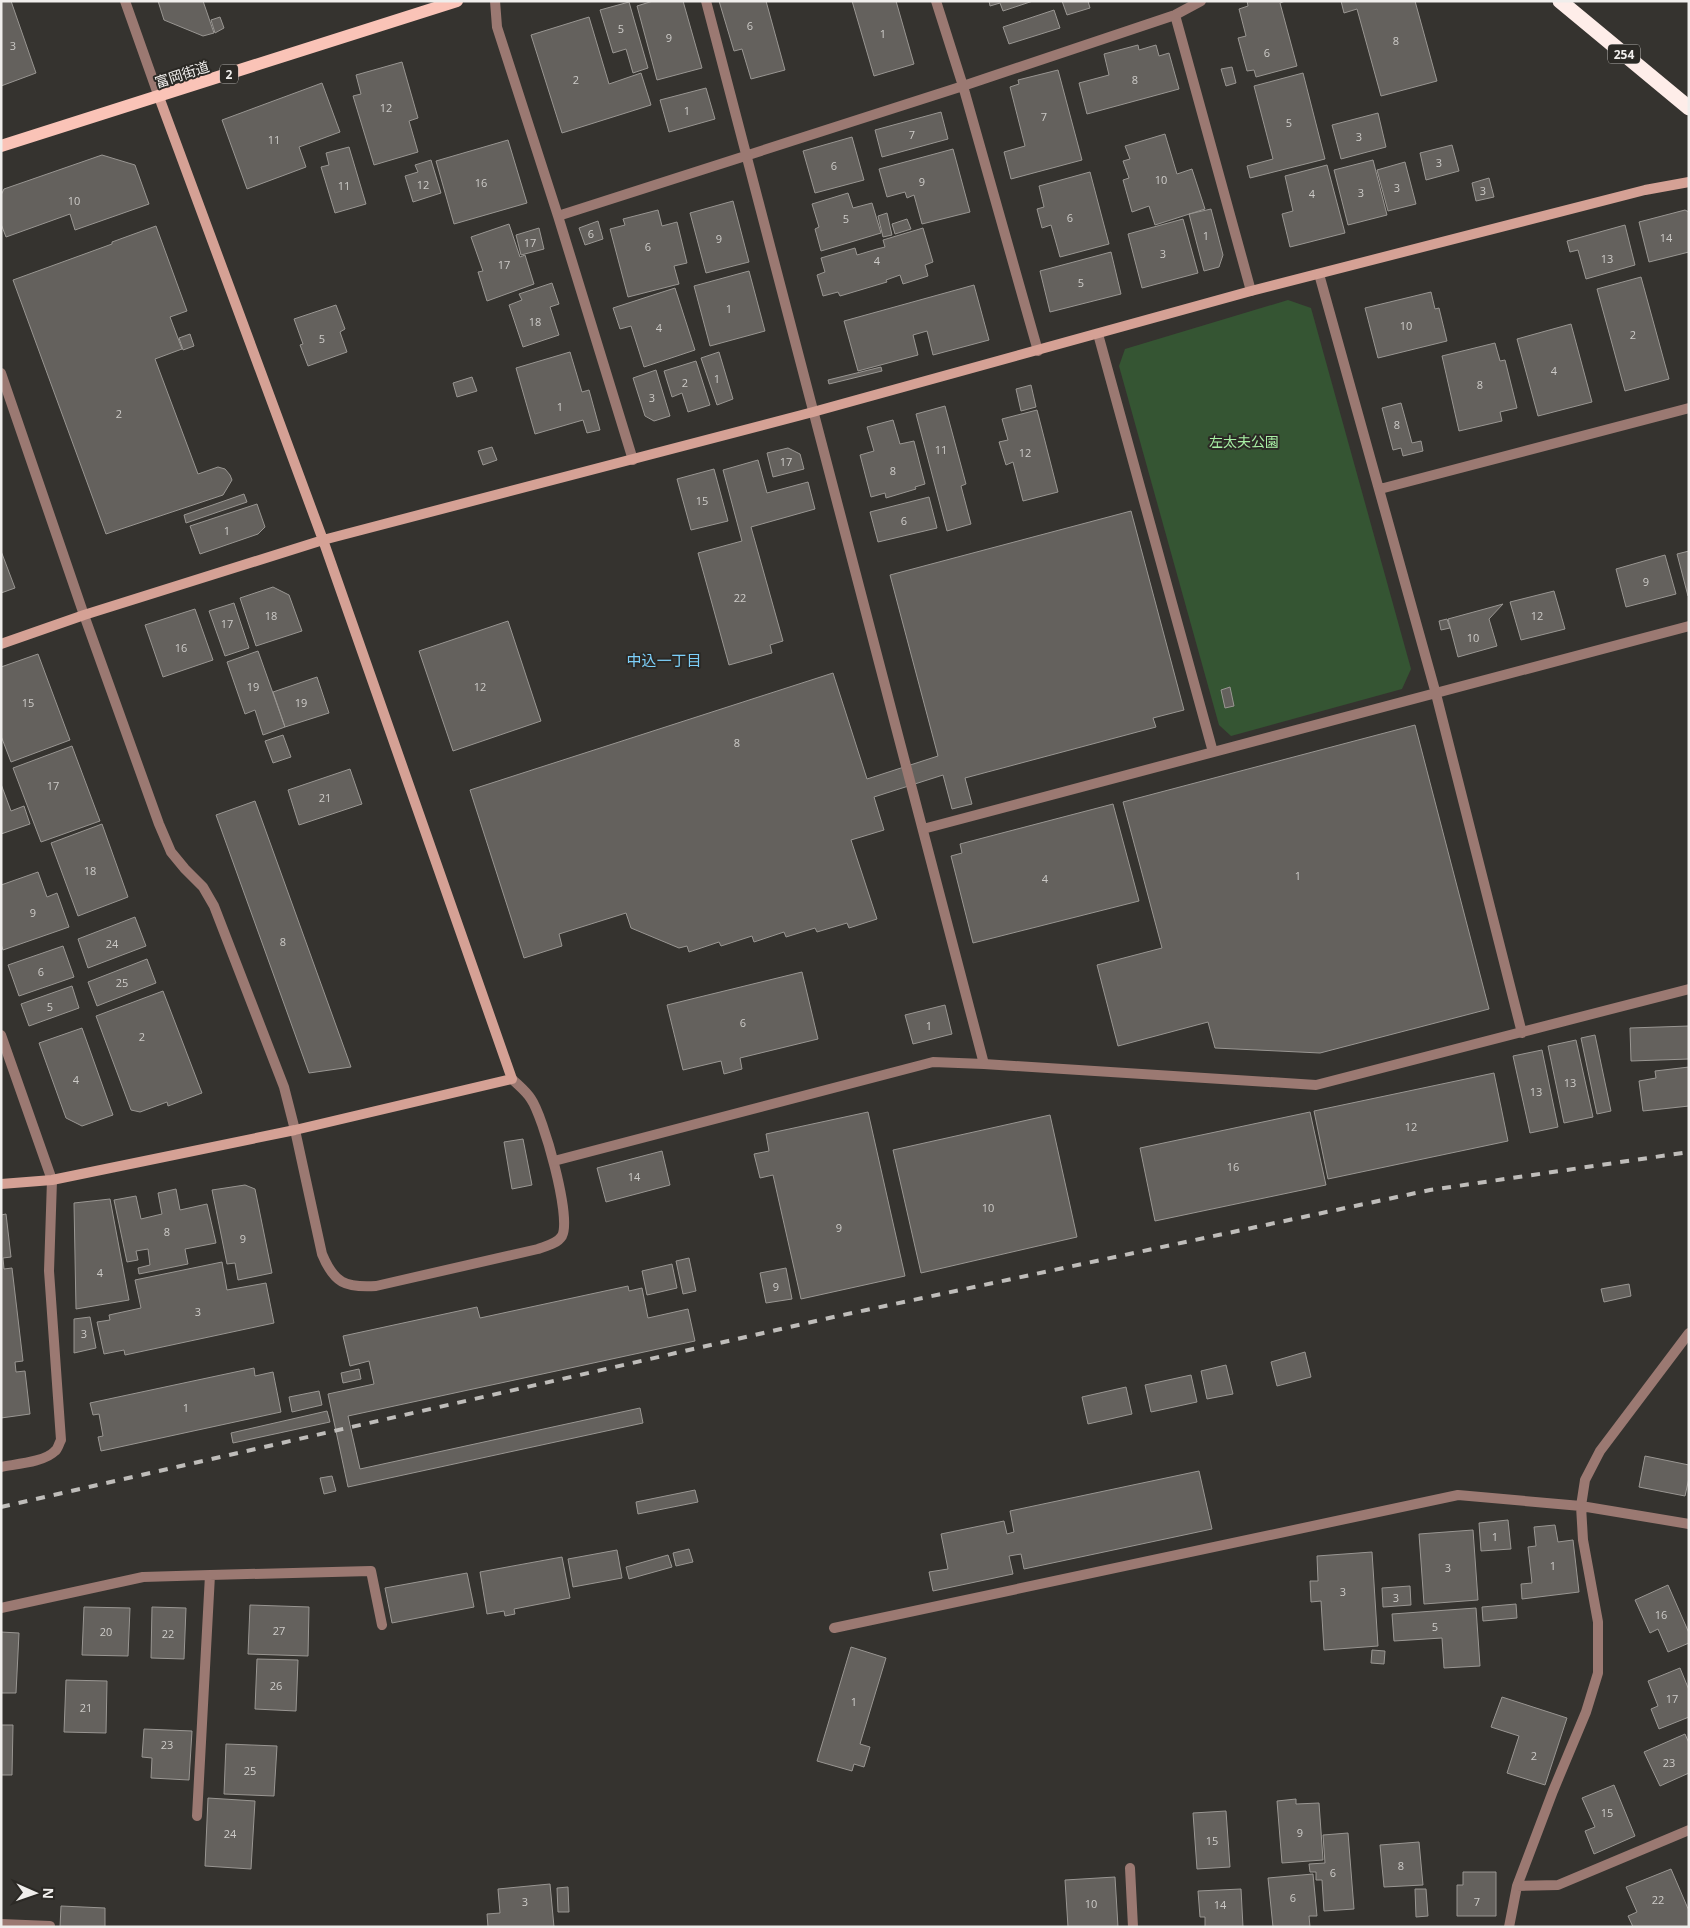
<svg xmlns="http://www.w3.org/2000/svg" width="1690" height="1928" font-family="'Open Sans','Noto Sans JP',sans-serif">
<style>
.green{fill:#355533}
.building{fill:#64615d;stroke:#999692}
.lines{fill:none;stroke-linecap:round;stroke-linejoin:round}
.lane{stroke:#9b7972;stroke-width:10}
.street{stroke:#9b7972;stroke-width:10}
.secondary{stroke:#d5a195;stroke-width:10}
.primary{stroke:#fac3b7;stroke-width:12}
.highway{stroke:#feede9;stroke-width:15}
.rail{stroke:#bfbdba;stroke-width:4;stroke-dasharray:9 9;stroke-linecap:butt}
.labels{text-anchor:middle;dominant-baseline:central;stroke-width:4;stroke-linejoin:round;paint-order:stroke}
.number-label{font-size:11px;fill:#cdcbc8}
.shield{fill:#2b2925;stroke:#b5b3b0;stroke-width:1}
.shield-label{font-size:12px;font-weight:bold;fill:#f0eeec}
.street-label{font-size:14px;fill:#f0eeec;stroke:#2b2925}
.park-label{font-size:14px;fill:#a8f0a4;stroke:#2b2925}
.neighbourhood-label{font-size:15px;fill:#7dd0fa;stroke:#2b2925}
</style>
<rect width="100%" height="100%" fill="#35332f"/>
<!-- green -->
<path class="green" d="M1288,300L1311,308L1411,669L1402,689L1231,736L1219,725L1119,366L1125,349Z"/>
<!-- building -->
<path class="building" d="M1,1H11L36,73L1,86Z
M158,1H203L214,33L203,36L164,20Z
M653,1H683L702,68L657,80L637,6Z
M719,1H766L785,70L751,79L742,49L734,51Z
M852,1H896L914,64L874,76Z
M989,1H1033L1003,11L1000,3L990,6Z
M1062,1H1088L1090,8L1067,15Z
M1247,1H1285L1280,3L1297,66L1256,77L1254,70L1247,71L1238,38L1246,36L1239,9L1248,6Z
M1341,1H1415L1437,81L1381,96L1357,9L1344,13Z
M629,2L648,68L633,73L626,49L613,53L600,10Z
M1054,10L1060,28L1009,44L1003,27Z
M220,17L224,28L215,33L211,20Z
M589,17L609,84L641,73L651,105L562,133L531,35Z
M1138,45L1139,50L1156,45L1159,56L1169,53L1179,89L1087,114L1079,83L1109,75L1104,54Z
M402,62L418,118L409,121L418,152L374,165L353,96L361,94L356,75Z
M1232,67L1236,83L1226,86L1221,69Z
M1058,70L1082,160L1011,179L1004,152L1025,146L1010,87L1019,84L1018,80Z
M1303,73L1325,159L1250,178L1247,166L1273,159L1254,86Z
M322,83L340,132L299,147L306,167L247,189L222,120Z
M706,88L715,119L669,132L660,100Z
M941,112L948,139L882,157L875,130Z
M1378,113L1386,147L1341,159L1332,125Z
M1165,134L1177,174L1192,169L1205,209L1155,225L1149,206L1132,212L1123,180L1129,178L1123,161L1130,159L1125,146Z
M852,137L864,180L815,193L803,151Z
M508,140L527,203L454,224L436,161Z
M1452,145L1459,171L1426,180L1420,153Z
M349,147L366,204L335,213L321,167L329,165L326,153Z
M953,149L970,212L922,224L914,195L907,198L905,192L887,197L879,169Z
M102,155L135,165L149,204L75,230L70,214L6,237L1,224V195L4,189Z
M431,160L441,193L413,202L405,176L418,172L415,165Z
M1373,160L1387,215L1348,225L1334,170Z
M1405,162L1416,204L1388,211L1377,170Z
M1327,165L1345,233L1290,247L1282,214L1293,211L1285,176Z
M1090,172L1109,244L1060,257L1051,225L1042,228L1037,209L1044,207L1039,186Z
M1489,178L1494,197L1476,201L1472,183Z
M848,193L853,208L872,203L881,233L821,251L815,229L819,227L812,204Z
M733,201L749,262L706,273L690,213Z
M1211,209L1223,255L1219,267L1204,271L1189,214Z
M658,210L662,226L677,222L687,263L674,266L679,284L628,297L610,229L625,225L623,219Z
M1685,210L1689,212V252L1649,262L1639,222Z
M887,213L892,235L883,237L878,216Z
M907,219L911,229L895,234L892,224Z
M1183,219L1198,273L1142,288L1128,234Z
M598,221L603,239L585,245L579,228Z
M509,224L520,257L525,255L534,284L487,301L478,272L483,271L471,237Z
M1625,225L1635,265L1586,279L1578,250L1570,252L1567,241Z
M156,226L187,311L170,317L182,349L155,359L198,474L218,467L225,469L230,475L232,480L223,495L106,534L13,280L112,244V242Z
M539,228L544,249L521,255L516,235Z
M923,228L933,262L925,265L928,276L903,284L900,275L886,280L887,282L840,296L838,292L823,296L817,275L825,272L821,258L855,248L857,255L877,249L885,247L883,240Z
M1111,252L1121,294L1050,312L1040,271Z
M749,271L765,331L710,346L694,286Z
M1641,277L1669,379L1625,391L1597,289Z
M552,283L559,304L550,307L559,335L523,347L509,305L522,300L519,294Z
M974,285L989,340L933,355L927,331L913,335L918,355L858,371L844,321Z
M675,288L695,350L644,367L631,326L620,329L613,308Z
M1431,292L1435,309L1439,308L1447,341L1378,358L1365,308Z
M336,305L345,329L340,332L347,352L308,366L300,345L303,344L294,319Z
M1571,324L1592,402L1538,416L1517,339Z
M190,334L194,346L183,350L179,338Z
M1495,343L1500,361L1505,360L1517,408L1500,412L1502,421L1459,431L1442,356Z
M570,352L582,392L589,390L600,430L587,433L583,420L535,434L516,368Z
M719,352L733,399L717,405L701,358Z
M696,361L710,405L688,412L682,393L672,397L664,371Z
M881,367L882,371L829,384L828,380Z
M656,370L670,416L654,421L645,416L633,378Z
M472,377L477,391L457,397L453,383Z
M1031,385L1036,407L1021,411L1016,389Z
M1401,403L1412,443L1421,441L1423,451L1403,456L1401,448L1393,450L1382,408Z
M945,406L966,484L961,486L971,524L947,531L916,414Z
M1037,410L1058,492L1023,501L1013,462L1006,465L999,442L1008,440L1002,419Z
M893,420L900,444L914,441L925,484L915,487L916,489L886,498L885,493L871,497L860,455L874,451L867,427Z
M492,447L497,460L483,465L478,451Z
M788,448L800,454L804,469L773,477L767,453Z
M758,460L767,493L808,482L815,509L751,527L783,641L770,645L772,653L729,665L698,553L742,541L723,470Z
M714,469L728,521L691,530L677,479Z
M244,494L247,502L186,523L184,515Z
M929,497L937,528L878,542L870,512Z
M257,504L265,527L258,534L200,554L190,526Z
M1131,511L1184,710L1153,718L1156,727L965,778L972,804L952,809L943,775L874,797L884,830L851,840L877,919L849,928L847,923L817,932L815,928L786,937L784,932L754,942L752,936L721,946L719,942L689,952L687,946L679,948L631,928L626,913L559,934L562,946L524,958L470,790L833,673L867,779L938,756L890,575Z
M1,551L15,588L1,593Z
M1689,551V596H1688L1677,554Z
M1665,555L1676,594L1626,607L1616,569Z
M273,587L289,595L302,631L256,646L240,598Z
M1554,591L1565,629L1521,640L1510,602Z
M234,603L249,648L225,656L209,611Z
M1503,604L1489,619L1497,646L1458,657L1448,619Z
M195,609L213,660L163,677L145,625Z
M1447,619L1450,628L1441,630L1439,621Z
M508,621L541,721L453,751L419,651Z
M258,651L285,727L263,735L255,710L245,714L227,662Z
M38,654L70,740L11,762L1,736V667Z
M317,677L329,713L285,727L273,692Z
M1230,687L1234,706L1225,708L1221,690Z
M1415,725L1489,1009L1320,1053L1215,1048L1208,1022L1118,1046L1097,965L1162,948L1123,802Z
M283,735L291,757L273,763L265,741Z
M72,746L100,821L41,842L13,768Z
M350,769L362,804L299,825L288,790Z
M1,784L11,811L24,806L30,824L1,834Z
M255,801L351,1067L309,1073L216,815Z
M1113,804L1139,901L973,943L951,856L962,853L960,844Z
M102,824L128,897L78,916L51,843Z
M38,872L47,897L57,893L69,927L3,950L1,944V885Z
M135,917L146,946L88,968L78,939Z
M63,946L74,977L19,996L8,965Z
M147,959L156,983L97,1006L88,982Z
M802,972L818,1039L740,1058L742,1069L724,1074L721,1061L683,1070L667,1005Z
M72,986L79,1008L29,1026L21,1004Z
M163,991L202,1093L168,1106L167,1102L140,1112L131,1110L96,1016Z
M945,1005L952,1034L913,1044L905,1015Z
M1689,1026V1059L1631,1061L1630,1028Z
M82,1028L113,1115L82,1126L66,1118L39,1043Z
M1595,1035L1611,1111L1597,1114L1581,1038Z
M1576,1040L1593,1117L1564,1123L1548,1046Z
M1542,1050L1558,1127L1530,1133L1513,1056Z
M1689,1067V1106L1643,1111L1639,1081L1656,1078L1655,1071Z
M1494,1073L1508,1141L1328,1179L1314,1111Z
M868,1112L905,1276L801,1299L773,1175L760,1178L754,1154L769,1151L766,1134Z
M1310,1112L1326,1185L1155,1221L1140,1148Z
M1050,1115L1077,1237L921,1273L893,1150Z
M523,1139L532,1185L512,1189L504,1142Z
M662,1151L670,1185L606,1202L597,1168Z
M245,1185L255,1189L272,1273L238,1280L235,1263L227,1264L212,1190Z
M176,1189L180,1210L207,1204L216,1243L185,1249L188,1264L139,1274L138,1268L150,1265L148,1249L136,1251L138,1260L127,1262L114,1200L136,1196L141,1219L162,1214L158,1193Z
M110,1199L129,1300L76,1309L74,1203Z
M6,1214L11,1257L3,1258L4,1269L12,1268L23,1361L15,1362L16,1372L25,1371L30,1414L1,1418V1215Z
M689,1258L696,1291L683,1294L676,1261Z
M222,1262L227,1290L266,1283L274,1323L125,1355L124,1350L104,1354L97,1322L110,1320L109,1315L141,1308L135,1280Z
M672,1264L677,1288L647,1295L642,1271Z
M786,1268L792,1299L766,1303L760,1273Z
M1629,1284L1631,1296L1604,1302L1601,1289Z
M628,1286L629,1291L642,1288L648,1318L688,1309L695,1341L348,1416L360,1469L640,1408L643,1423L348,1487L328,1394L374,1384L369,1361L350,1366L343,1336L477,1307L480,1318Z
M90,1317L96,1348L74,1353V1319Z
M1305,1352L1311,1377L1277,1386L1271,1362Z
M1226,1365L1233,1394L1207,1399L1201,1371Z
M254,1368L255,1376L273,1372L281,1412L101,1451L98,1437L103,1436L99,1414L93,1415L90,1403Z
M359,1369L361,1379L343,1383L341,1373Z
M1191,1375L1197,1402L1151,1412L1145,1385Z
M1126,1387L1132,1414L1088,1424L1082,1397Z
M319,1391L322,1405L292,1412L289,1397Z
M327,1411L330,1422L233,1443L231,1433Z
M1645,1456L1689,1465V1478L1685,1496L1639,1487Z
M1199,1471L1212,1529L1024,1569L1021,1554L1009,1556L1013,1574L933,1591L929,1572L948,1569L941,1534L1004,1521L1007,1534L1014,1532L1010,1511Z
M332,1476L336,1491L324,1494L320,1478Z
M695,1490L698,1502L638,1514L636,1502Z
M1508,1520L1511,1549L1481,1551L1479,1523Z
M1555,1525L1558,1542L1573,1540L1579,1592L1522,1599L1521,1584L1532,1583L1528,1547L1536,1546L1534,1527Z
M1473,1530L1478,1600L1424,1604L1419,1534Z
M689,1549L693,1562L676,1566L673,1553Z
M617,1550L622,1578L573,1587L568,1559Z
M1372,1552L1378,1646L1324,1650L1321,1601L1311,1602L1310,1581H1318L1317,1556Z
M668,1555L672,1567L629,1579L626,1567Z
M562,1557L570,1598L514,1609L515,1614L505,1616L504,1611L487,1614L480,1572Z
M467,1573L474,1607L392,1623L385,1588Z
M1668,1585L1689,1633V1643L1668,1652L1658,1629L1650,1633L1635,1600Z
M1410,1586L1411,1605L1383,1607L1382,1588Z
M1516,1604L1517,1618L1483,1621L1482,1607Z
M250,1605L309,1607L308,1656L248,1654Z
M84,1607L130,1608L128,1656L82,1655Z
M152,1607L186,1608L184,1659L151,1658Z
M1476,1608L1480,1666L1444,1668L1442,1638L1394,1641L1392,1614Z
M1,1632L19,1633L16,1693H1Z
M851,1647L886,1658L860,1744L870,1747L864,1767L854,1764L852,1771L817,1761Z
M1372,1650L1385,1651L1384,1664L1371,1663Z
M257,1659L298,1660L296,1711L255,1709Z
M1680,1668L1689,1690V1717L1659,1729L1651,1709L1658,1706L1648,1681Z
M66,1680L107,1681L106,1733L64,1732Z
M1502,1697L1567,1718L1545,1785L1507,1773L1519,1736L1491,1727Z
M1,1725H13L12,1775H1Z
M144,1729L192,1731L189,1780L151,1778L152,1758L142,1757Z
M1685,1734L1689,1743V1773L1660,1786L1644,1752Z
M226,1744L277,1746L274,1796L224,1794Z
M1614,1785L1635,1836L1594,1854L1585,1831L1595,1827L1582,1798Z
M208,1798L255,1801L251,1869L205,1866Z
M1296,1799V1804L1319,1803L1323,1860L1282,1863L1277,1801Z
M1226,1811L1230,1867L1197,1869L1193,1813Z
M1348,1833L1354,1909L1324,1911L1322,1880H1316V1872H1310L1309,1864L1325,1863L1323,1835Z
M1419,1842L1423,1885L1384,1887L1380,1845Z
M1671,1869L1689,1911V1927H1633L1628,1916L1637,1912L1626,1887Z
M1463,1872H1496V1916H1457V1885H1463Z
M1313,1874L1317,1916H1309L1310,1927H1273L1268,1878Z
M1115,1877L1118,1927H1068L1065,1880Z
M550,1884L554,1927H488L487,1914L500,1913L498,1889Z
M568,1887L569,1912H558L557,1888Z
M1241,1889L1243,1927H1205V1917H1200L1198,1891Z
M1415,1889H1426L1428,1916L1416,1917Z
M61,1906L105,1908V1927H60Z"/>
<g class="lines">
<!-- lane -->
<path class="lane" d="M295,1130L322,1254C334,1283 345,1288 376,1286L538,1249C546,1246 557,1244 562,1236C572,1217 543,1116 531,1099C526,1091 518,1085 512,1079"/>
<!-- street -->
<path class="street" d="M125,1L159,97
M495,1L497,27L558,216L633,460
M936,1L963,86L1038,351
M1175,15L1251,291
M558,216L963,86L1175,15L1201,1
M1319,274L1436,694L1522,1033
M1098,334L1213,752
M1,373L84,615L159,824L171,852L185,869L203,887L214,906L284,1087L295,1130
M1380,489L1689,408
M923,829L1689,626
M1,1035L52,1180L49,1271L61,1440C59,1443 58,1449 55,1451C45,1462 16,1464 1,1467
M984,1064L1316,1085L1689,989
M554,1161L933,1062L984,1064L706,1
M1689,1333L1600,1451L1585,1480L1581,1506L1689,1524
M210,1575L371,1571L382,1625
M1,1608L143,1577L210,1575L197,1816
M834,1628L1458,1495L1581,1506L1583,1540L1598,1622V1673L1586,1712L1553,1791L1517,1886L1509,1927
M1130,1868L1133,1927
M1517,1886L1558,1885L1689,1830
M1,1924L50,1926"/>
<!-- secondary -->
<path class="secondary" d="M1,644L84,615L323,540L813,412L1251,291L1645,190L1689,182
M1,1184L52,1180L295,1130L512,1079L323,540L159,97"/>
<!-- primary -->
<path class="primary" d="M1,146L457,1"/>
<!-- highway -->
<path class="highway" d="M1560,1L1689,108"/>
<!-- rail -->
<path class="rail" d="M1,1507L838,1316L1430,1190L1689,1152"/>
</g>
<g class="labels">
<!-- number labels -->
<g class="number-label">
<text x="750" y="25">6</text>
<text x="621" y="28">5</text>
<text x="883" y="33">1</text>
<text x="669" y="37">9</text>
<text x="1396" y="40">8</text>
<text x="13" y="45">3</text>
<text x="1267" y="52">6</text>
<text x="576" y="79">2</text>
<text x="1135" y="79">8</text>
<text x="386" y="107">12</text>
<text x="687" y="110">1</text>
<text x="1044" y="116">7</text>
<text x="1289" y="122">5</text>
<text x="912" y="134">7</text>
<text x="1359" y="136">3</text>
<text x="274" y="139">11</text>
<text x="1439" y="162">3</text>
<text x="834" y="165">6</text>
<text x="1161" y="179">10</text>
<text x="922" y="181">9</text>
<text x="481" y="182">16</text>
<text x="423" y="184">12</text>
<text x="344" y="185">11</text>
<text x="1397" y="187">3</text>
<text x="1483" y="190">3</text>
<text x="1361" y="192">3</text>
<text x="1312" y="193">4</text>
<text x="74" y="200">10</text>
<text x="1070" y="217">6</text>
<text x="846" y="218">5</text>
<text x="591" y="233">6</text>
<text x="1206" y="235">1</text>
<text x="1666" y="237">14</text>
<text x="719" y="238">9</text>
<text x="530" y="242">17</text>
<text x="648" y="246">6</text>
<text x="1163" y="253">3</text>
<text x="1607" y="258">13</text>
<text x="877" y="260">4</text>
<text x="504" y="264">17</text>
<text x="1081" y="282">5</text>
<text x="729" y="308">1</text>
<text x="535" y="321">18</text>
<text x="1406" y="325">10</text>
<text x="659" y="327">4</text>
<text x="1633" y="334">2</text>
<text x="322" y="338">5</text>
<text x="1554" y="370">4</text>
<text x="717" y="378">1</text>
<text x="685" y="382">2</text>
<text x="1480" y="384">8</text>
<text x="652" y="397">3</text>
<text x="560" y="406">1</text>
<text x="119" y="413">2</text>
<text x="1397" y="424">8</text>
<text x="941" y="449">11</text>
<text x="1025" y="452">12</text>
<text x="786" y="461">17</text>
<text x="893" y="470">8</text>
<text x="702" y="500">15</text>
<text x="904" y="520">6</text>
<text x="227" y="530">1</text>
<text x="1646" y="581">9</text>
<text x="740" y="597">22</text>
<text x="271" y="615">18</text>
<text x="1537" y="615">12</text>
<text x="227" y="623">17</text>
<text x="1473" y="637">10</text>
<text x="181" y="647">16</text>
<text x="253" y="686">19</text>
<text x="480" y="686">12</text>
<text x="28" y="702">15</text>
<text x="301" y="702">19</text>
<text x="737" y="742">8</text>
<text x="53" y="785">17</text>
<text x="325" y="797">21</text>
<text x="90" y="870">18</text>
<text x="1298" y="875">1</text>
<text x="1045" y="878">4</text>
<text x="33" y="912">9</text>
<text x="283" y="941">8</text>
<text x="112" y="943">24</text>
<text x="41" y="971">6</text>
<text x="122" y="982">25</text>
<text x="50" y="1006">5</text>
<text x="743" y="1022">6</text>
<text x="929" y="1025">1</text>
<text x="142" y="1036">2</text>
<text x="76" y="1079">4</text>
<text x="1570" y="1082">13</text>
<text x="1536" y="1091">13</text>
<text x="1411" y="1126">12</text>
<text x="1233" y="1166">16</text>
<text x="634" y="1176">14</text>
<text x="988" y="1207">10</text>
<text x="839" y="1227">9</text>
<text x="167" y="1231">8</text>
<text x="243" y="1238">9</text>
<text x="100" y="1272">4</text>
<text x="776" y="1286">9</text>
<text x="198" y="1311">3</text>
<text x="84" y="1333">3</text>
<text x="186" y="1407">1</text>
<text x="1495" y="1536">1</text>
<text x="1553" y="1565">1</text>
<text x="1448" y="1567">3</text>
<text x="1343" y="1591">3</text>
<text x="1396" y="1597">3</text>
<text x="1661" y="1614">16</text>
<text x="1435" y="1626">5</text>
<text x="279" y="1630">27</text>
<text x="106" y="1631">20</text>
<text x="168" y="1633">22</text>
<text x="276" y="1685">26</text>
<text x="1672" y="1698">17</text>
<text x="854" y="1701">1</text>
<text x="86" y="1707">21</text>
<text x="167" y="1744">23</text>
<text x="1534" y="1755">2</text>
<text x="1669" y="1762">23</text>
<text x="250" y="1770">25</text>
<text x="1607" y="1812">15</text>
<text x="1300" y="1832">9</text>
<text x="230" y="1833">24</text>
<text x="1212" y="1840">15</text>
<text x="1401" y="1865">8</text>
<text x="1333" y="1872">6</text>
<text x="1293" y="1897">6</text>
<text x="1658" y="1899">22</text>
<text x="525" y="1901">3</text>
<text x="1477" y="1901">7</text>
<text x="1091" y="1903">10</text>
<text x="1220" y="1904">14</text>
</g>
<!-- shield labels -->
<g class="shield">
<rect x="1608" y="44.5" width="32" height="19" rx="4"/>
<rect x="220" y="64.5" width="18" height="19" rx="4"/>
</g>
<g class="shield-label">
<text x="1624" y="54">254</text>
<text x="229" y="74">2</text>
</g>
<!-- street labels -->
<g class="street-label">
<text transform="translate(182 74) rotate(-18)">富岡街道</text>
</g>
<!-- park labels -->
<g class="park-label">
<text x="1244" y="441">左太夫公園</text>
</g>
<!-- neighbourhood labels -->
<g class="neighbourhood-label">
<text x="664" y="660">中込一丁目</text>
</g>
</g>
<!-- border -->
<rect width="1690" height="1928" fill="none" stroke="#f0eeec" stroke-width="5"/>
<!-- north arrow -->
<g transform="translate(35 1893) rotate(92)" stroke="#2b2925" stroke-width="4" paint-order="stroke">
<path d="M0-4L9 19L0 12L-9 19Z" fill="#f0eeec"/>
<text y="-8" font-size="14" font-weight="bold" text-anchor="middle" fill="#f0eeec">N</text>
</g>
</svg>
